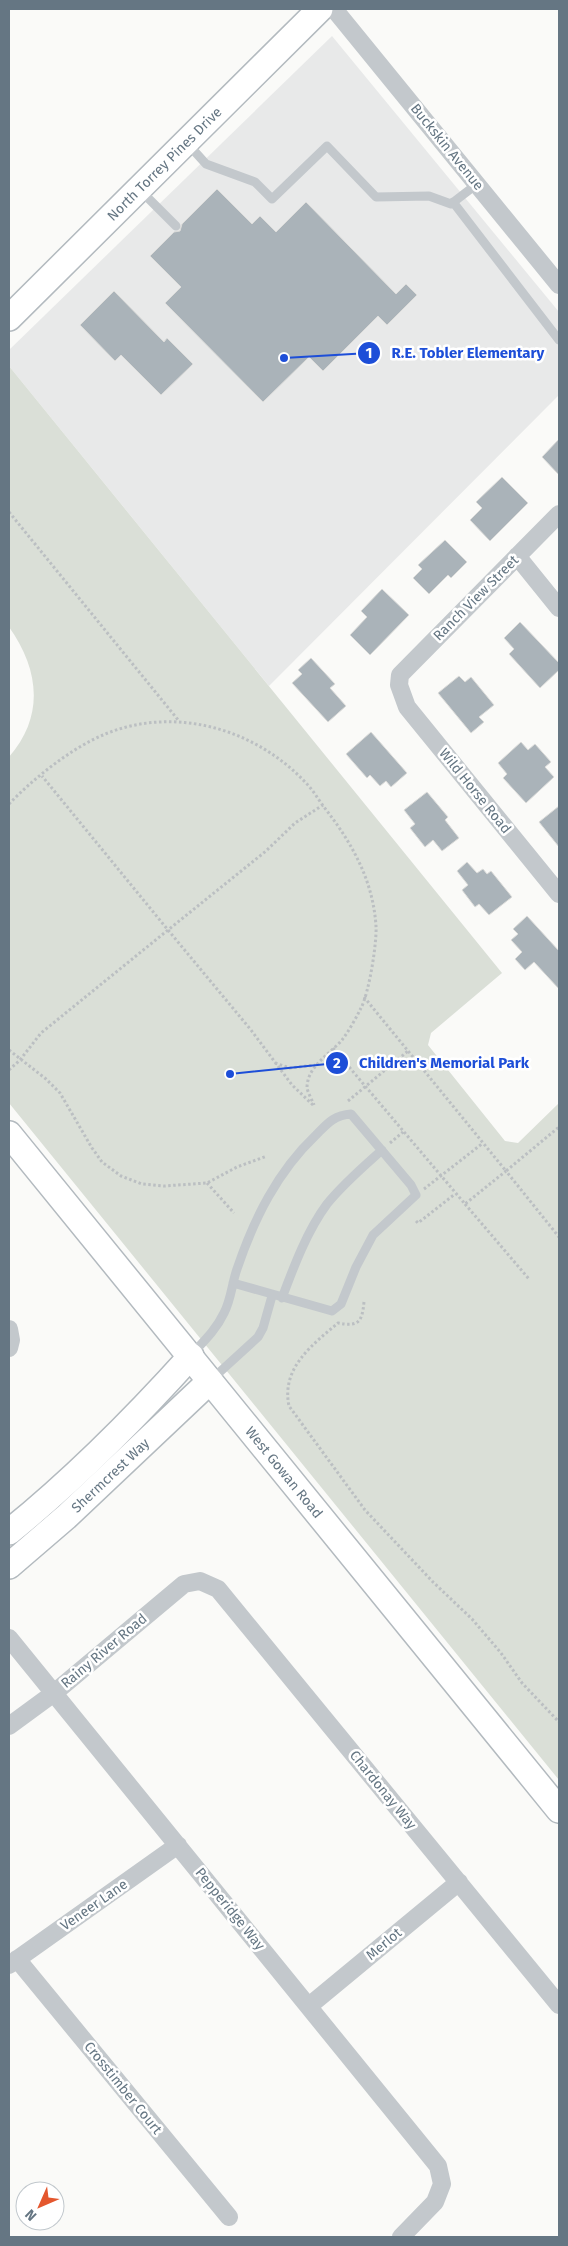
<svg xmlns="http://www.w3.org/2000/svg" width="568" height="2246" font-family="'Fira Sans',sans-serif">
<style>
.built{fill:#e8e9e9}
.green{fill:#dadfd7}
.building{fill:#aab3b9;stroke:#dcdcda}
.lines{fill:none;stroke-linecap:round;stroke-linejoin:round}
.secondary-casing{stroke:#b3babf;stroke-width:28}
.path{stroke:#bbbfc2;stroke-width:3;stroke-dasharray:2.5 2.5;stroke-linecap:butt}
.lane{stroke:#c3c8cc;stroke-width:9}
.street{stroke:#c3c8cc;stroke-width:18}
.secondary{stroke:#fff;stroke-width:25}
.labels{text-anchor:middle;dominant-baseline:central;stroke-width:5;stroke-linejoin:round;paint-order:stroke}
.street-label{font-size:14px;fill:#657683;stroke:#fff}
.leader{fill:none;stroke:#1d4ed8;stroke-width:2}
.callout-dot{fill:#1d4ed8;stroke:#fff;stroke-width:2}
.mark-label{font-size:15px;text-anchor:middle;font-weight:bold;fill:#fff}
.callout-label{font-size:15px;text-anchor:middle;font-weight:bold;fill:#1d4ed8;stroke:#fff;stroke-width:5;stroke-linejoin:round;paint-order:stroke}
</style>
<rect width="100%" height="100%" fill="#fafaf8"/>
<!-- built -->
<path class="built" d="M332,36L559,312V395L269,686L9,366V350Z"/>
<!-- green -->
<path class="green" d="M9,366L502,973L431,1033L428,1045L505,1141L518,1143L559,1103V1780L9,1103V757C45,716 39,669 9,627Z"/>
<!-- building -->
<path class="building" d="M217,189L252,224L260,216L276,232L306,202L396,294L406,284L417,295L387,325L378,316L323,371L309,357L263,402L165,303L181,287L150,256L174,232L180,231L182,224Z
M114,291L164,342L167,338L193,364L161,395L121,355L115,361L80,325Z
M559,439V475L542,457Z
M502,477L528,503L490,541L470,520L482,508L476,502Z
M445,540L467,562L451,578L448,575L429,594L413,578L422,569L418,565Z
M382,589L409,615L370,655L350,635L367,617L361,611Z
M520,622L559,663V670L540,688L509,654L514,649L504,638Z
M311,658L335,684L330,688L346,706L328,722L292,683L302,674L298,670Z
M459,676L465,682L471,677L494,705L479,717L484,722L471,733L438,693Z
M371,732L407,773L391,787L386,781L380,786L370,775L367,778L346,754Z
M521,742L528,750L535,744L551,762L545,767L554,777L526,803L503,778L507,774L498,763Z
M427,792L448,817L445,820L459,838L442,851L433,840L425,847L410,828L415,824L404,810Z
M559,806V847L539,822Z
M467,862L477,873L483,869L487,874L491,871L512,897L489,915L479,904L475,907L462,890L468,885L457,871Z
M527,916L559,951V989L534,962L525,970L515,959L522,952L511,940L518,934L513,929Z"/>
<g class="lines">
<!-- secondary casing -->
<g class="secondary-casing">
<g id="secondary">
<path id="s1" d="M9,318L320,9"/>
<path id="s2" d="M9,1134L559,1810"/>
<path d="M9,1532C72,1481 137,1416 191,1356"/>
<path id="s3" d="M9,1566L66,1517L210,1381"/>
</g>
</g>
<!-- path -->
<path class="path" d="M9,512L179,721
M9,804C33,779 70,749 103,735C173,705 255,728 306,783C313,790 318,799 324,807C352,843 373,880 376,926C377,943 369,993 361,1008C356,1018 349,1031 342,1040C330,1054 307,1066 307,1088C308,1093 312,1100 314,1105
M364,997L506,1171L559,1127
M333,1048L465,1204L506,1171L559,1237
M9,1050L46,1079L60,1093L92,1148L102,1162L121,1176L142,1184L164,1186L207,1183L237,1167L267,1156
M275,1063L290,1068L315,1065
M9,1070L20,1060L41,1033L168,930L42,776
M348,1101L408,1051
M313,1105L292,1085L251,1030L168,930L266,851L295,823L323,805
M390,1143L403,1132
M207,1183L234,1213
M424,1189L483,1143
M465,1204L529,1279
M416,1221L418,1223L455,1194
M364,1302C362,1322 359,1327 338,1323C312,1345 281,1368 289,1406L365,1510L433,1582L472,1619L501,1653L522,1683L559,1722"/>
<!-- lane -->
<path class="lane" d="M187,143L206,164L255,182L272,199L327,146L376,197L429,196L451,204L477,184
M140,190L176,226
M453,202L559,340
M282,1298C294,1266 307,1231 327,1204C343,1184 363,1167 382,1150
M191,1355C203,1342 216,1330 224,1313C231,1300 232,1283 237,1269C254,1219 277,1172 316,1135C327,1124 334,1115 351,1114L411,1185L416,1195L373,1235L356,1267L341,1304L332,1311L233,1283
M211,1380L258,1337L263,1328L272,1296"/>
<!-- street -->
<path class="street" d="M334,9L559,285
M559,514L400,675L399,685L407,707L559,894
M517,556L559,608
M9,1329L11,1340L9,1348
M9,1638L438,2166L442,2184L435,2202L401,2237
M9,1726L54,1693L184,1584L200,1581L218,1589L559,2005
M17,1959L229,2217
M9,1965L178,1845
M309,2006L459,1882"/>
<!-- secondary -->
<use href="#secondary" class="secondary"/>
</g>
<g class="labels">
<!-- street labels -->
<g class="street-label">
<text transform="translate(447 147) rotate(51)">Buckskin Avenue</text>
<text stroke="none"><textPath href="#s1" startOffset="219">North Torrey Pines Drive</textPath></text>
<text transform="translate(476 598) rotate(-45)">Ranch View Street</text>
<text transform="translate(475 791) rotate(51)">Wild Horse Road</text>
<text stroke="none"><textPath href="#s2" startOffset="436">West Gowan Road</textPath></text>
<text stroke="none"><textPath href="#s3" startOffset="136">Shermcrest Way</textPath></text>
<text transform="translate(104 1651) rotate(-40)">Rainy River Road</text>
<text transform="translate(383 1790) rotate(51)">Chardonay Way</text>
<text transform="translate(94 1905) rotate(-35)">Veneer Lane</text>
<text transform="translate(230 1909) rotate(51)">Pepperidge Way</text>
<text transform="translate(384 1944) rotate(-40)">Merlot</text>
<text transform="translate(123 2088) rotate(51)">Crosstimber Court</text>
</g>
</g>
<!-- callouts -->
<path class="leader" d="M284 358L369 353M230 1074L337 1063"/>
<g class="callout-dot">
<circle cx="284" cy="358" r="5"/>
<circle cx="230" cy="1074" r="5"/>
<circle cx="369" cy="353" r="12"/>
<circle cx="337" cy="1063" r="12"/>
</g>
<g class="mark-label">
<text x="369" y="358">1</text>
<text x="337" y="1068">2</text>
</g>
<g class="callout-label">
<text x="468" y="358">R.E. Tobler Elementary</text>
<text x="444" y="1068">Children's Memorial Park</text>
</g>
<!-- border -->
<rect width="568" height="2246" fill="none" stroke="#657683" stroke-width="20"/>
<!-- north arrow -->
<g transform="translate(40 2206) rotate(225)"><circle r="24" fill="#ffffff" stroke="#c1c8cd"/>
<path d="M0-4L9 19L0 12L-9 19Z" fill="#e4572e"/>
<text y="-8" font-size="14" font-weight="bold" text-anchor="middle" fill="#657683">N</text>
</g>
</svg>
